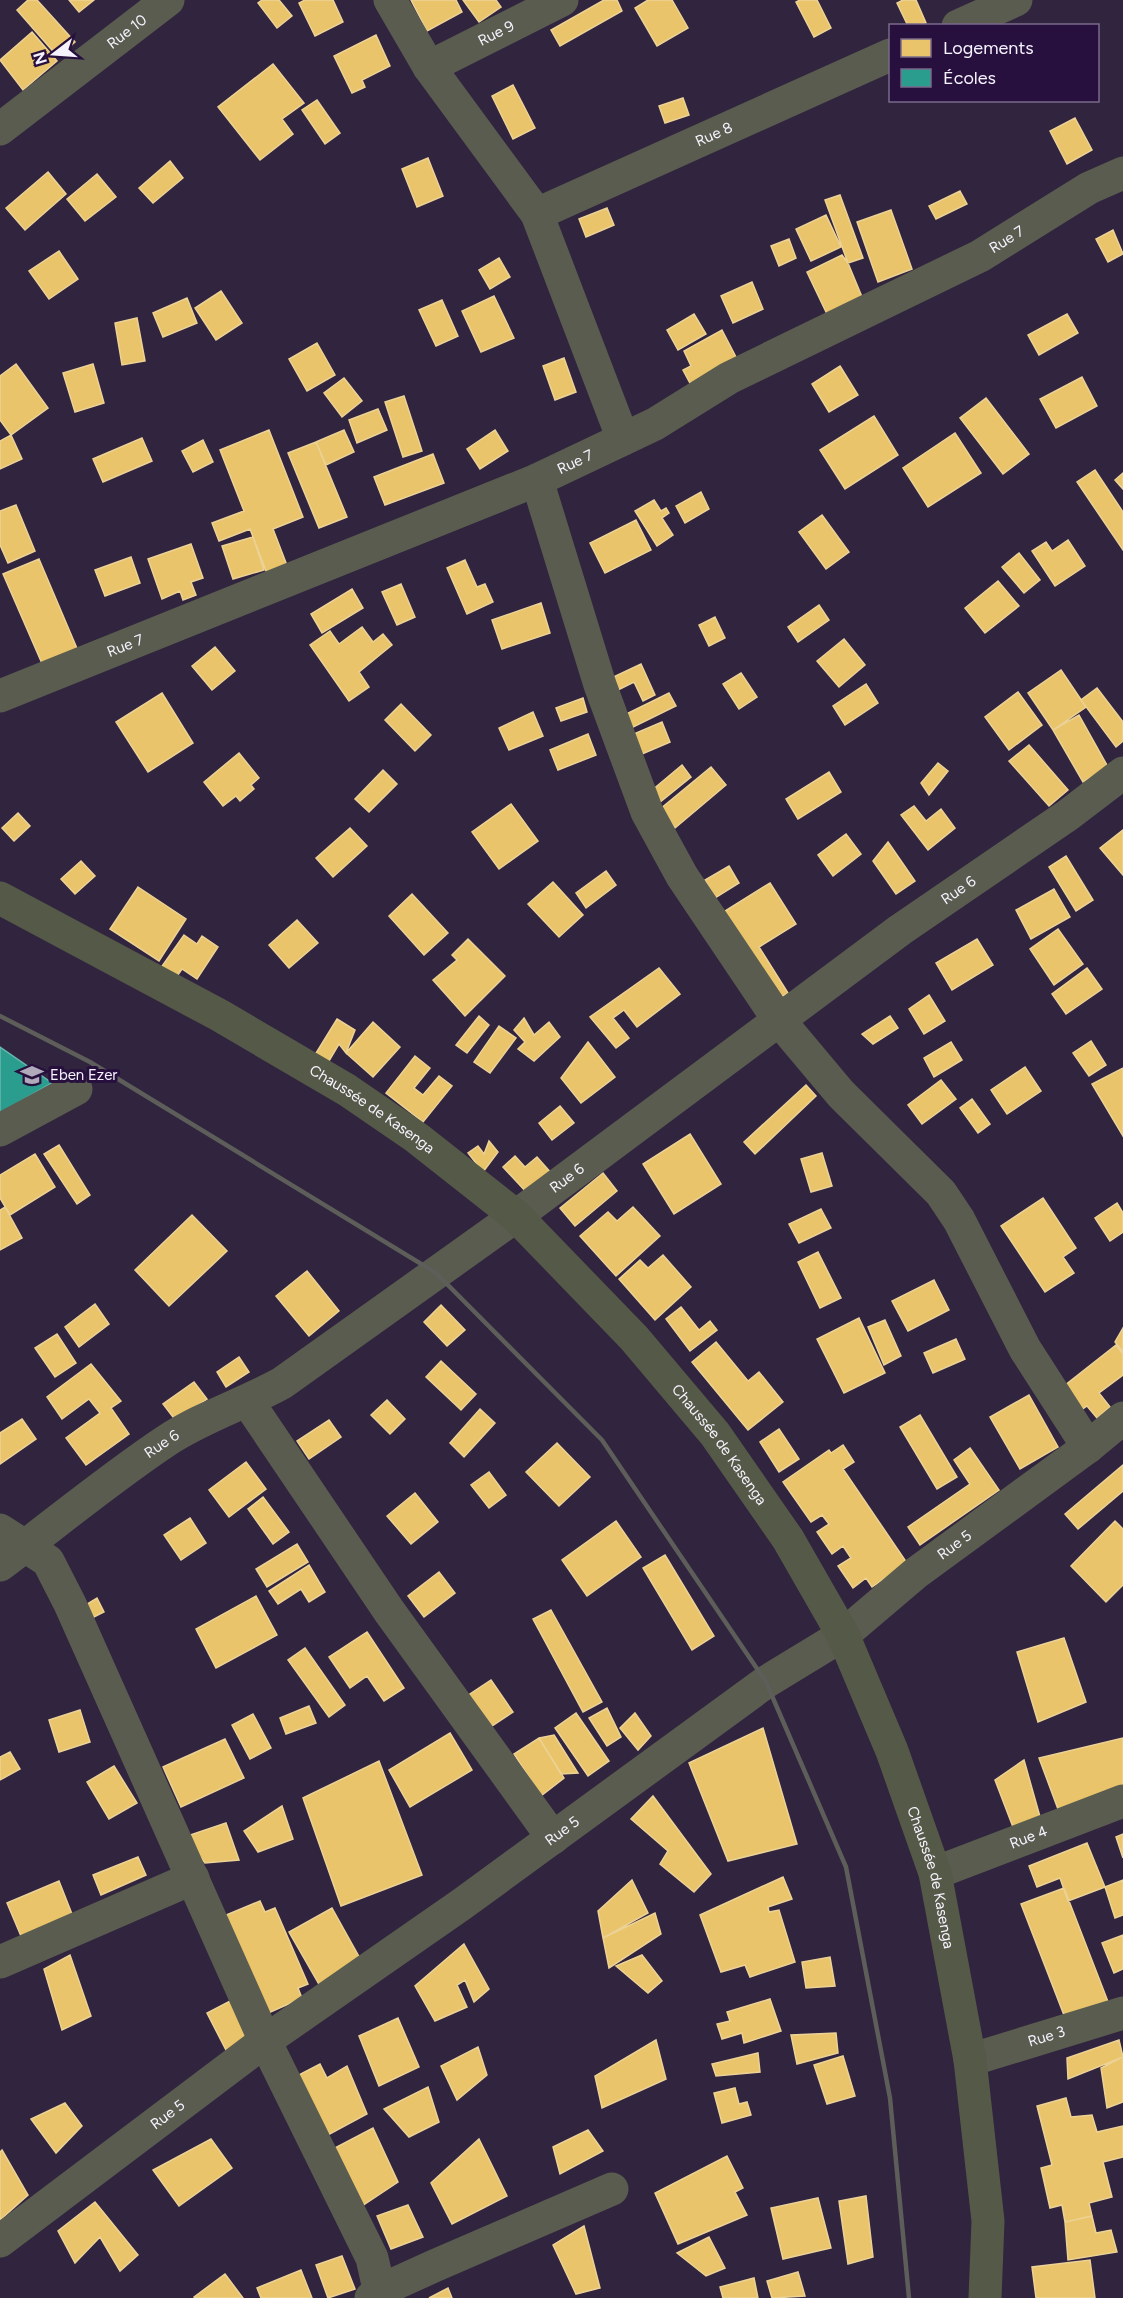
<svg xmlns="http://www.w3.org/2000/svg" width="1123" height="2298" font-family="Figtree,sans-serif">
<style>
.homes{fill:#e9c46a;stroke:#edd296;stroke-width:1.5}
.schools{fill:#2a9d8f;stroke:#67b6b0;stroke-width:1.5}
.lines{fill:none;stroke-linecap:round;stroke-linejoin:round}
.minor{stroke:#595c4f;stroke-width:33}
.secondary{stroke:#555947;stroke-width:33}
.rail{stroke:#5d5d59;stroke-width:4.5}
.labels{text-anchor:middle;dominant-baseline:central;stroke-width:6;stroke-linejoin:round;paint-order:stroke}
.street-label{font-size:15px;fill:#f6f2fe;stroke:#27103e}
.poi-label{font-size:15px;fill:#f6f2fe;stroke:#27103e;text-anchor:start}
</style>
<rect width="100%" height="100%" fill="#31243e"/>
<!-- homes -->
<path class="homes" d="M28,0H37L75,42L58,57L17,10Z
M69,0H94L79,12Z
M262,0H279L292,16L277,28L258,3Z
M305,0H333L343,22L315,36L299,3Z
M411,0H456L462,12L427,31Z
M463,0H496L501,7L479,22Z
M604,0H617L622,11L560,46L551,30Z
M648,0H672L688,28L657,46L635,8Z
M800,0H817L831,28L814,37L796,2Z
M903,0H916L926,23L908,26L897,3Z
M32,32L57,61L23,90L0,60Z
M376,35L390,66L362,80L365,87L352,93L334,56Z
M273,64L304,103L282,119L293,134L260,160L218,107Z
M513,85L535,128L513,139L492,96Z
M683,98L689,115L665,123L659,106Z
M317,100L340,133L325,144L302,110Z
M1075,118L1092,150L1067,164L1050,131Z
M428,158L443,196L417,207L402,169Z
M170,161L183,178L153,203L139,188Z
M48,172L66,194L25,230L6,208Z
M97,174L116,197L85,221L67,199Z
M960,191L967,204L936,219L929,206Z
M840,195L863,258L848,263L825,200Z
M607,208L614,225L586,237L579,219Z
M891,210L912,269L878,282L857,222Z
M826,215L841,247L811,261L796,229Z
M1113,230L1123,254L1108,262L1096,239Z
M789,239L796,258L779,266L771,246Z
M59,251L78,279L49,299L29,271Z
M842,255L848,263L862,297L827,314L807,272Z
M499,258L510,277L490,289L479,270Z
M752,282L763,309L733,323L721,296Z
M221,291L242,323L216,340L195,308Z
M494,296L514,338L481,352L462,311Z
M187,298L197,323L163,337L153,313Z
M442,300L458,336L436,346L419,310Z
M694,314L706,334L678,350L667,330Z
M1067,314L1078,333L1039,355L1028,335Z
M137,318L145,361L122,365L115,323Z
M722,330L738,361L691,385L683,370L691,366L684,351Z
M317,343L335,375L307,391L289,359Z
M564,358L576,392L555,400L543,366Z
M16,364L48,408L11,435L0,420V376Z
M93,364L104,403L75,412L63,373Z
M840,366L858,395L829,412L812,384Z
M1082,377L1097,406L1056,428L1040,399Z
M344,378L362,401L342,417L324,393Z
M404,396L422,451L403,457L385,402Z
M986,398L1029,454L1003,474L960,418Z
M378,409L387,430L357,443L349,420Z
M874,416L898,455L845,489L820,450Z
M269,430L303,517L273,529L288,568L268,576L250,529L219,541L212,523L244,511L220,450Z
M344,430L354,452L326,465L316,442Z
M495,430L508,451L480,469L467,449Z
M955,433L981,473L928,507L903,468Z
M11,435L22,459L0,469V441Z
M142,438L152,461L103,482L93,459Z
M203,440L213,462L193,472L182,451Z
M316,442L347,517L319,528L288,453Z
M433,454L444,483L385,505L374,477Z
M1095,470L1123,512V550L1077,482Z
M1123,473V489L1115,480Z
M701,492L709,509L685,523L676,506Z
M654,500L661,511L666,508L669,513L662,518L673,535L657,546L635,511Z
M16,505L35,551L8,563L0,545V511Z
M822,515L849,552L826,569L799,532Z
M636,520L651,550L605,573L590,543Z
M253,537L264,570L233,579L222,546Z
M1068,540L1085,566L1055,586L1032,551L1046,542L1052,551Z
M191,544L203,578L191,582L196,595L183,600L180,591L162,599L148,559Z
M1019,553L1040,580L1024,593L1002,567Z
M131,557L140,583L105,596L95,570Z
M39,559L79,653L44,668L3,574Z
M465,560L477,587L485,584L493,602L467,614L447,568Z
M998,581L1019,606L985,633L965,608Z
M401,584L415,617L397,625L382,592Z
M352,589L363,608L322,633L311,614Z
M541,603L550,633L502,649L492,620Z
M819,605L829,620L798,642L788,627Z
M715,617L725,638L709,646L699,625Z
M362,627L373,642L383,634L392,645L359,672L369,687L349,701L310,645L330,631L339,644Z
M844,639L865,665L839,687L817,661Z
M215,647L235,671L212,690L192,666Z
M641,664L655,695L643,701L634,682L616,691L609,679Z
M1061,670L1086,707L1053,730L1028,693Z
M741,673L757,697L739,709L723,684Z
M866,684L878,703L845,725L833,706Z
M1097,688L1123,722V741L1116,747L1081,700Z
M1018,692L1042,725L1009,750L985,717Z
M162,693L193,743L148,772L116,722Z
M669,693L676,706L625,731L618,718Z
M583,698L587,712L561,721L556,708Z
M401,704L431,735L415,751L385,720Z
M533,712L543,736L509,750L499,728Z
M1079,715L1108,767L1083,782L1053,730Z
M662,722L670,742L635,757L627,737Z
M588,734L596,755L558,770L550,750Z
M1029,745L1068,790L1049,806L1009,761Z
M239,753L259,778L251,785L254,789L240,801L236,796L223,806L204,782Z
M938,763L948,771L929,795L921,783Z
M682,765L691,777L654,807L645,796Z
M711,767L726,785L675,828L660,809Z
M383,770L397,784L369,812L355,799Z
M829,772L841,792L798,819L786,799Z
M511,804L538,841L499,869L472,832Z
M914,806L926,821L941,809L955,828L928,850L901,815Z
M18,813L30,826L14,841L2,828Z
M350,828L367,846L333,877L316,858Z
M1123,830V875L1100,848Z
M846,834L861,854L833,876L818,855Z
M888,842L915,881L896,894L873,861Z
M1066,856L1093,900L1076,911L1049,867Z
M81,861L95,876L75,894L61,879Z
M729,866L739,883L715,898L705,880Z
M606,871L616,885L586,908L576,893Z
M553,882L583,915L559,937L528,904Z
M770,883L796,924L759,947L788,993L772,1003L717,916Z
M138,887L186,919L159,961L110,929Z
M1054,889L1070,917L1031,939L1016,910Z
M412,894L448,933L424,955L389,916Z
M297,920L318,943L289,968L269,945Z
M1058,929L1083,964L1054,985L1030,949Z
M184,935L197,944L202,936L218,947L197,979L182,969L175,979L160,969Z
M468,939L505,976L465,1016L433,980L457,960L452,955Z
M977,939L993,965L952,990L936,963Z
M659,968L680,994L637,1027L624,1010L613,1018L629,1038L616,1048L590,1017Z
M1087,968L1102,989L1066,1014L1052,994Z
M929,995L945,1021L924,1034L909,1009Z
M479,1016L489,1025L467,1053L456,1045Z
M890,1016L898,1028L873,1044L862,1034Z
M524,1018L534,1035L549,1022L560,1037L534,1061L518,1049L525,1042L514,1030Z
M337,1019L355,1030L346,1053L339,1044L326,1066L313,1058Z
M373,1022L400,1047L373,1077L346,1053Z
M499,1026L516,1038L490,1073L474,1062Z
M1091,1041L1106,1065L1089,1076L1073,1053Z
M588,1042L615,1077L581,1103L561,1078Z
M951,1042L962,1060L934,1077L924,1058Z
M415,1056L430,1068L414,1088L423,1095L439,1076L452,1086L423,1122L386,1093Z
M1025,1067L1041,1091L1007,1114L991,1090Z
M1123,1068V1136L1092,1084Z
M941,1080L956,1099L922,1124L908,1105Z
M806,1085L816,1096L755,1154L744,1142Z
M972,1099L990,1124L978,1133L960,1108Z
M560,1106L574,1123L552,1140L539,1123Z
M690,1134L721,1184L674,1214L643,1164Z
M489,1141L498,1152L483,1172L468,1153L478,1146L484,1154Z
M59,1145L90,1195L77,1204L44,1154Z
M822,1153L832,1186L811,1192L801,1159Z
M35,1154L55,1187L10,1215L0,1198V1175Z
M515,1156L525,1167L537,1157L552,1174L529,1195L503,1167Z
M603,1173L617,1191L575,1226L560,1208Z
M1043,1198L1076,1248L1063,1257L1074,1273L1045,1292L1001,1226Z
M1117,1203L1123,1213V1232L1110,1241L1095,1218Z
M5,1207L22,1238L0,1250V1210Z
M633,1207L660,1236L616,1276L580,1236L608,1212L617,1221Z
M821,1209L831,1228L799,1243L789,1224Z
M192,1215L227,1251L169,1306L135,1270Z
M818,1252L841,1298L820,1308L798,1262Z
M663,1255L691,1287L655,1320L619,1279L640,1260L648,1268Z
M307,1271L339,1311L309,1336L276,1296Z
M934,1280L949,1310L908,1331L892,1301Z
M95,1304L109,1324L79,1347L65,1327Z
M441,1305L465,1330L447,1346L424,1322Z
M681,1307L699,1330L710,1321L717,1330L690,1351L666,1319Z
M859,1318L885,1373L844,1393L817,1339Z
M885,1320L901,1356L884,1365L868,1327Z
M1123,1328V1352L1115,1342Z
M57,1334L76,1363L55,1377L35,1348Z
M956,1339L965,1359L933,1373L924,1353Z
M716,1342L748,1381L759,1372L783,1402L748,1430L692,1362Z
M1116,1345L1123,1354V1375L1099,1393L1110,1407L1097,1418L1087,1406L1077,1413L1059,1390Z
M239,1357L249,1372L226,1387L217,1372Z
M441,1361L476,1394L461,1410L426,1377Z
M91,1364L121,1401L111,1408L129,1434L86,1465L66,1438L100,1413L89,1399L62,1419L47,1397Z
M194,1382L207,1399L176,1421L163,1404Z
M1029,1395L1058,1447L1020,1469L990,1417Z
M387,1400L405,1419L390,1434L371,1415Z
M480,1409L495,1423L464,1457L450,1443Z
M920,1415L957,1477L937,1489L900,1427Z
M22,1419L36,1439L0,1464V1433Z
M329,1420L341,1437L309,1459L297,1441Z
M779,1429L799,1459L779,1472L760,1442Z
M557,1443L590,1477L559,1506L526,1472Z
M843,1445L854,1462L843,1469L907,1563L872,1587L866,1578L853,1588L838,1566L851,1558L843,1546L832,1554L817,1532L829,1524L822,1515L811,1522L783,1482L829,1450L831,1453Z
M970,1448L999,1490L920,1545L908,1527L970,1484L954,1460Z
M246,1462L266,1489L229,1517L209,1490Z
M1123,1465V1491L1078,1529L1065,1514Z
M489,1472L506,1495L489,1508L471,1485Z
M415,1493L438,1522L411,1544L387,1516Z
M263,1497L289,1532L273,1544L248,1509Z
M190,1518L206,1543L181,1560L164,1535Z
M616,1521L641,1557L587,1596L562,1560Z
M1115,1521L1123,1529V1585L1106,1602L1071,1566Z
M297,1544L308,1562L267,1587L256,1569Z
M665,1555L714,1636L692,1650L643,1568Z
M309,1565L325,1592L309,1602L301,1589L278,1604L269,1591Z
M439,1572L455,1593L424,1617L408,1596Z
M256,1596L277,1635L216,1668L196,1629Z
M97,1598L104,1612L86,1621L79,1609Z
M551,1610L602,1702L583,1712L533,1619Z
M367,1632L404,1688L384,1701L367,1676L350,1688L329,1657Z
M1064,1638L1086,1702L1038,1722L1017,1652Z
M305,1648L345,1705L329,1717L288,1660Z
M491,1680L513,1712L489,1728L467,1696Z
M309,1706L316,1723L286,1734L280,1718Z
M607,1708L621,1737L607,1746L589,1718Z
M80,1710L90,1742L59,1752L49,1720Z
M576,1713L609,1761L588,1776L555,1728Z
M635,1713L651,1736L638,1750L620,1728Z
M253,1714L271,1748L250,1759L232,1725Z
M763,1728L797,1844L728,1861L689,1763Z
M450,1733L472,1770L410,1807L389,1770Z
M554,1735L578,1773L561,1774L539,1738Z
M539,1738L564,1778L541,1796L514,1754Z
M1123,1738V1789L1058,1809L1039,1758Z
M225,1739L244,1778L181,1807L163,1767Z
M10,1752L20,1769L0,1780V1757Z
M1024,1760L1044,1831L1016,1835L995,1780Z
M379,1761L422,1875L341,1906L303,1798Z
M114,1766L137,1803L109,1819L87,1782Z
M653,1796L711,1874L694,1892L660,1864L668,1851L631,1819Z
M282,1806L293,1839L258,1852L244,1831Z
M226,1823L239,1860L205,1863L184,1837Z
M1123,1834V1858L1116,1837Z
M1087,1843L1105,1887L1068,1901L1060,1878L1037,1887L1029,1866Z
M138,1857L146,1875L101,1895L93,1875Z
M783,1877L792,1899L768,1907L769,1912L779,1910L795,1962L750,1977L745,1965L721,1972L700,1915Z
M632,1880L648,1913L603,1938L598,1911Z
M1123,1880V1915L1115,1918L1105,1887Z
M59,1881L72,1914L21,1936L7,1903Z
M1064,1888L1112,2012L1069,2028L1021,1904Z
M260,1901L265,1912L275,1908L308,1984L298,1988L302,1998L266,2014L224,1916Z
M332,1908L362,1962L320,1986L289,1932Z
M655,1913L661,1934L609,1968L603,1938Z
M1123,1935V1969L1114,1973L1102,1943Z
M464,1944L489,1989L474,2002L465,1980L457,1985L467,2007L435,2021L415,1986Z
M70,1955L91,2016L62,2030L44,1969Z
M642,1955L662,1981L648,1993L616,1966Z
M830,1957L835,1986L806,1988L802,1962Z
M234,1999L254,2038L227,2052L207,2013Z
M770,1999L781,2031L744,2043L742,2033L722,2039L717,2024L730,2021L727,2012Z
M398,2018L419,2067L379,2086L359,2036Z
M836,2033L838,2053L797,2064L791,2035Z
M656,2040L666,2079L602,2108L595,2076Z
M1119,2040L1123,2057L1068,2079L1067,2058Z
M478,2047L487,2075L457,2100L441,2066Z
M758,2053L760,2072L716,2076L712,2064Z
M843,2056L855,2096L827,2104L814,2065Z
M1123,2057V2102L1107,2108L1101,2068Z
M320,2064L327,2078L347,2066L367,2114L326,2136L291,2079Z
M428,2087L439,2122L409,2137L384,2109Z
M735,2088L739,2104L747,2102L751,2115L722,2123L714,2093Z
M1066,2098L1071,2117L1092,2115L1097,2132L1123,2126V2157L1103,2162L1112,2197L1089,2203L1092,2216L1065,2222L1062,2205L1050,2208L1041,2168L1052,2165L1037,2106Z
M65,2103L82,2126L56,2153L31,2119Z
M373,2128L398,2182L359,2208L329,2151Z
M588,2130L603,2151L560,2174L553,2147Z
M211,2139L232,2168L179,2206L153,2170Z
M479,2139L507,2196L452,2224L431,2183Z
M2,2150L28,2195L0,2220V2152Z
M727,2156L743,2188L735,2192L747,2215L678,2244L655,2193Z
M866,2196L873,2257L848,2264L839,2201Z
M818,2198L831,2248L783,2259L771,2208Z
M95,2202L138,2255L120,2271L100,2237L75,2263L58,2231Z
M408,2205L423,2237L391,2249L377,2216Z
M1092,2216L1096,2233L1111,2230L1117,2252L1068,2260L1065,2222Z
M584,2226L600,2288L576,2294L553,2245Z
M709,2237L725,2268L706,2276L677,2253Z
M342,2256L355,2289L328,2298L316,2265Z
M1090,2260L1095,2298H1036L1032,2267Z
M301,2270L312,2298H261L257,2288Z
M798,2272L805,2296L772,2298L767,2281Z
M225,2274L243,2298H195L194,2297Z
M754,2278L758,2298H723L720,2287Z
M448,2288L452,2298H429Z"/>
<!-- schools -->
<path class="schools" d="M0,1047L52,1083L0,1113Z"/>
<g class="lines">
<!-- minor -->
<g class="minor">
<path d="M390,0L429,67L537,214L623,439"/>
<path d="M958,26L1016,0"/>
<path id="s1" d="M429,67L562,0"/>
<path id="s2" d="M0,129L168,0"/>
<path id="s3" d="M537,214L890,55"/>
<path d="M537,480L600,685L647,812L682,876L778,1019L841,1094L941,1193L959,1220L1025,1349L1088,1447"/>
<path id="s4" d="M0,696L537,480L655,424L729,378L980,256L1089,188L1123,173"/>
<path d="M0,1130L76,1089"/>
<path d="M248,1402L389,1611L553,1838"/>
<path d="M0,1530L48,1561L70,1604L265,2041L372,2258L381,2298"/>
<path id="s5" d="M0,1565C55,1524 109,1479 166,1441C202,1417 244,1404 282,1383L516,1216L900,930L1068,815L1123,773"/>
<path id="s6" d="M935,1873L1123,1801"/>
<path d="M0,1962L193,1878"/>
<path id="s7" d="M970,2060L1123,2013"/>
<path id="s8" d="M0,2241L265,2041L462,1904L766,1682L843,1635L916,1573L1088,1447L1123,1418"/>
<path d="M371,2298L379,2291L434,2266L612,2189"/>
</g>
<!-- secondary -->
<path class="secondary" id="s9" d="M0,898L219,1015L347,1090L417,1138L516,1216L634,1338L715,1434L788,1539L843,1635L892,1751L935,1873L970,2060L988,2221L985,2298"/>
<!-- rail -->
<path class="rail" d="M0,1016L90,1062L436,1273L602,1440L766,1682L846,1867L890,2098L909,2298"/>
</g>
<!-- icons -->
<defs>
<g id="school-bare" transform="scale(1.8)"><path d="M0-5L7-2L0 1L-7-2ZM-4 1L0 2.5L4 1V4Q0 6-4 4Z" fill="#b1aabb" stroke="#27103e" stroke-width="2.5" paint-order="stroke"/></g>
</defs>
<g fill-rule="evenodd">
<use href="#school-bare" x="32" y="1075"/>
</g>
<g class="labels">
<!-- street labels -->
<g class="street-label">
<text stroke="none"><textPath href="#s2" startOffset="160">Rue 10</textPath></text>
<text stroke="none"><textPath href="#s1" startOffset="75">Rue 9</textPath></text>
<text stroke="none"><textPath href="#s3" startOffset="194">Rue 8</textPath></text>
<text stroke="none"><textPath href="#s4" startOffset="1107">Rue 7</textPath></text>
<text stroke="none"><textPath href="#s4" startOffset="621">Rue 7</textPath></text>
<text stroke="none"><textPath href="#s4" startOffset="135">Rue 7</textPath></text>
<text stroke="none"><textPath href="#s5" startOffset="1174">Rue 6</textPath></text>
<text stroke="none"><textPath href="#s9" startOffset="428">Chaussée de Kasenga</textPath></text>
<text stroke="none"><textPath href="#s5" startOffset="688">Rue 6</textPath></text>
<text stroke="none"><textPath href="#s9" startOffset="914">Chaussée de Kasenga</textPath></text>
<text stroke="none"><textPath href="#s5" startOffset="202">Rue 6</textPath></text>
<text stroke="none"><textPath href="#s8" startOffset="1182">Rue 5</textPath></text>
<text stroke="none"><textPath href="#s8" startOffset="696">Rue 5</textPath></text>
<text stroke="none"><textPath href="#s6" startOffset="100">Rue 4</textPath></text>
<text stroke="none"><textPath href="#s9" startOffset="1400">Chaussée de Kasenga</textPath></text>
<text stroke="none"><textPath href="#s7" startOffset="80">Rue 3</textPath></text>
<text stroke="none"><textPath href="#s8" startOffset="210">Rue 5</textPath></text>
</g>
<!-- poi labels -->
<g class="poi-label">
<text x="50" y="1075">Eben Ezer</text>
</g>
</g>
<!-- legend -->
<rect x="889" y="24" width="210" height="78" fill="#27103e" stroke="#7a6a8b" stroke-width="1.5"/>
<rect x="901" y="39" width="30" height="18" fill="#e9c46a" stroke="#7a6a8b" stroke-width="1.5"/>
<text x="943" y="54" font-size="18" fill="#f6f2fe">Logements</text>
<rect x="901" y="69" width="30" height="18" fill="#2a9d8f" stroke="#7a6a8b" stroke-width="1.5"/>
<text x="943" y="84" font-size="18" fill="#f6f2fe">Écoles</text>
<!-- north arrow -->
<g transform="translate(54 54) rotate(253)" stroke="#27103e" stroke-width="4.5" paint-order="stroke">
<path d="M0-4.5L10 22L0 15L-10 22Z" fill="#f6f2fe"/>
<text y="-9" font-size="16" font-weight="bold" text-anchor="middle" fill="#f6f2fe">N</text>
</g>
</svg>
